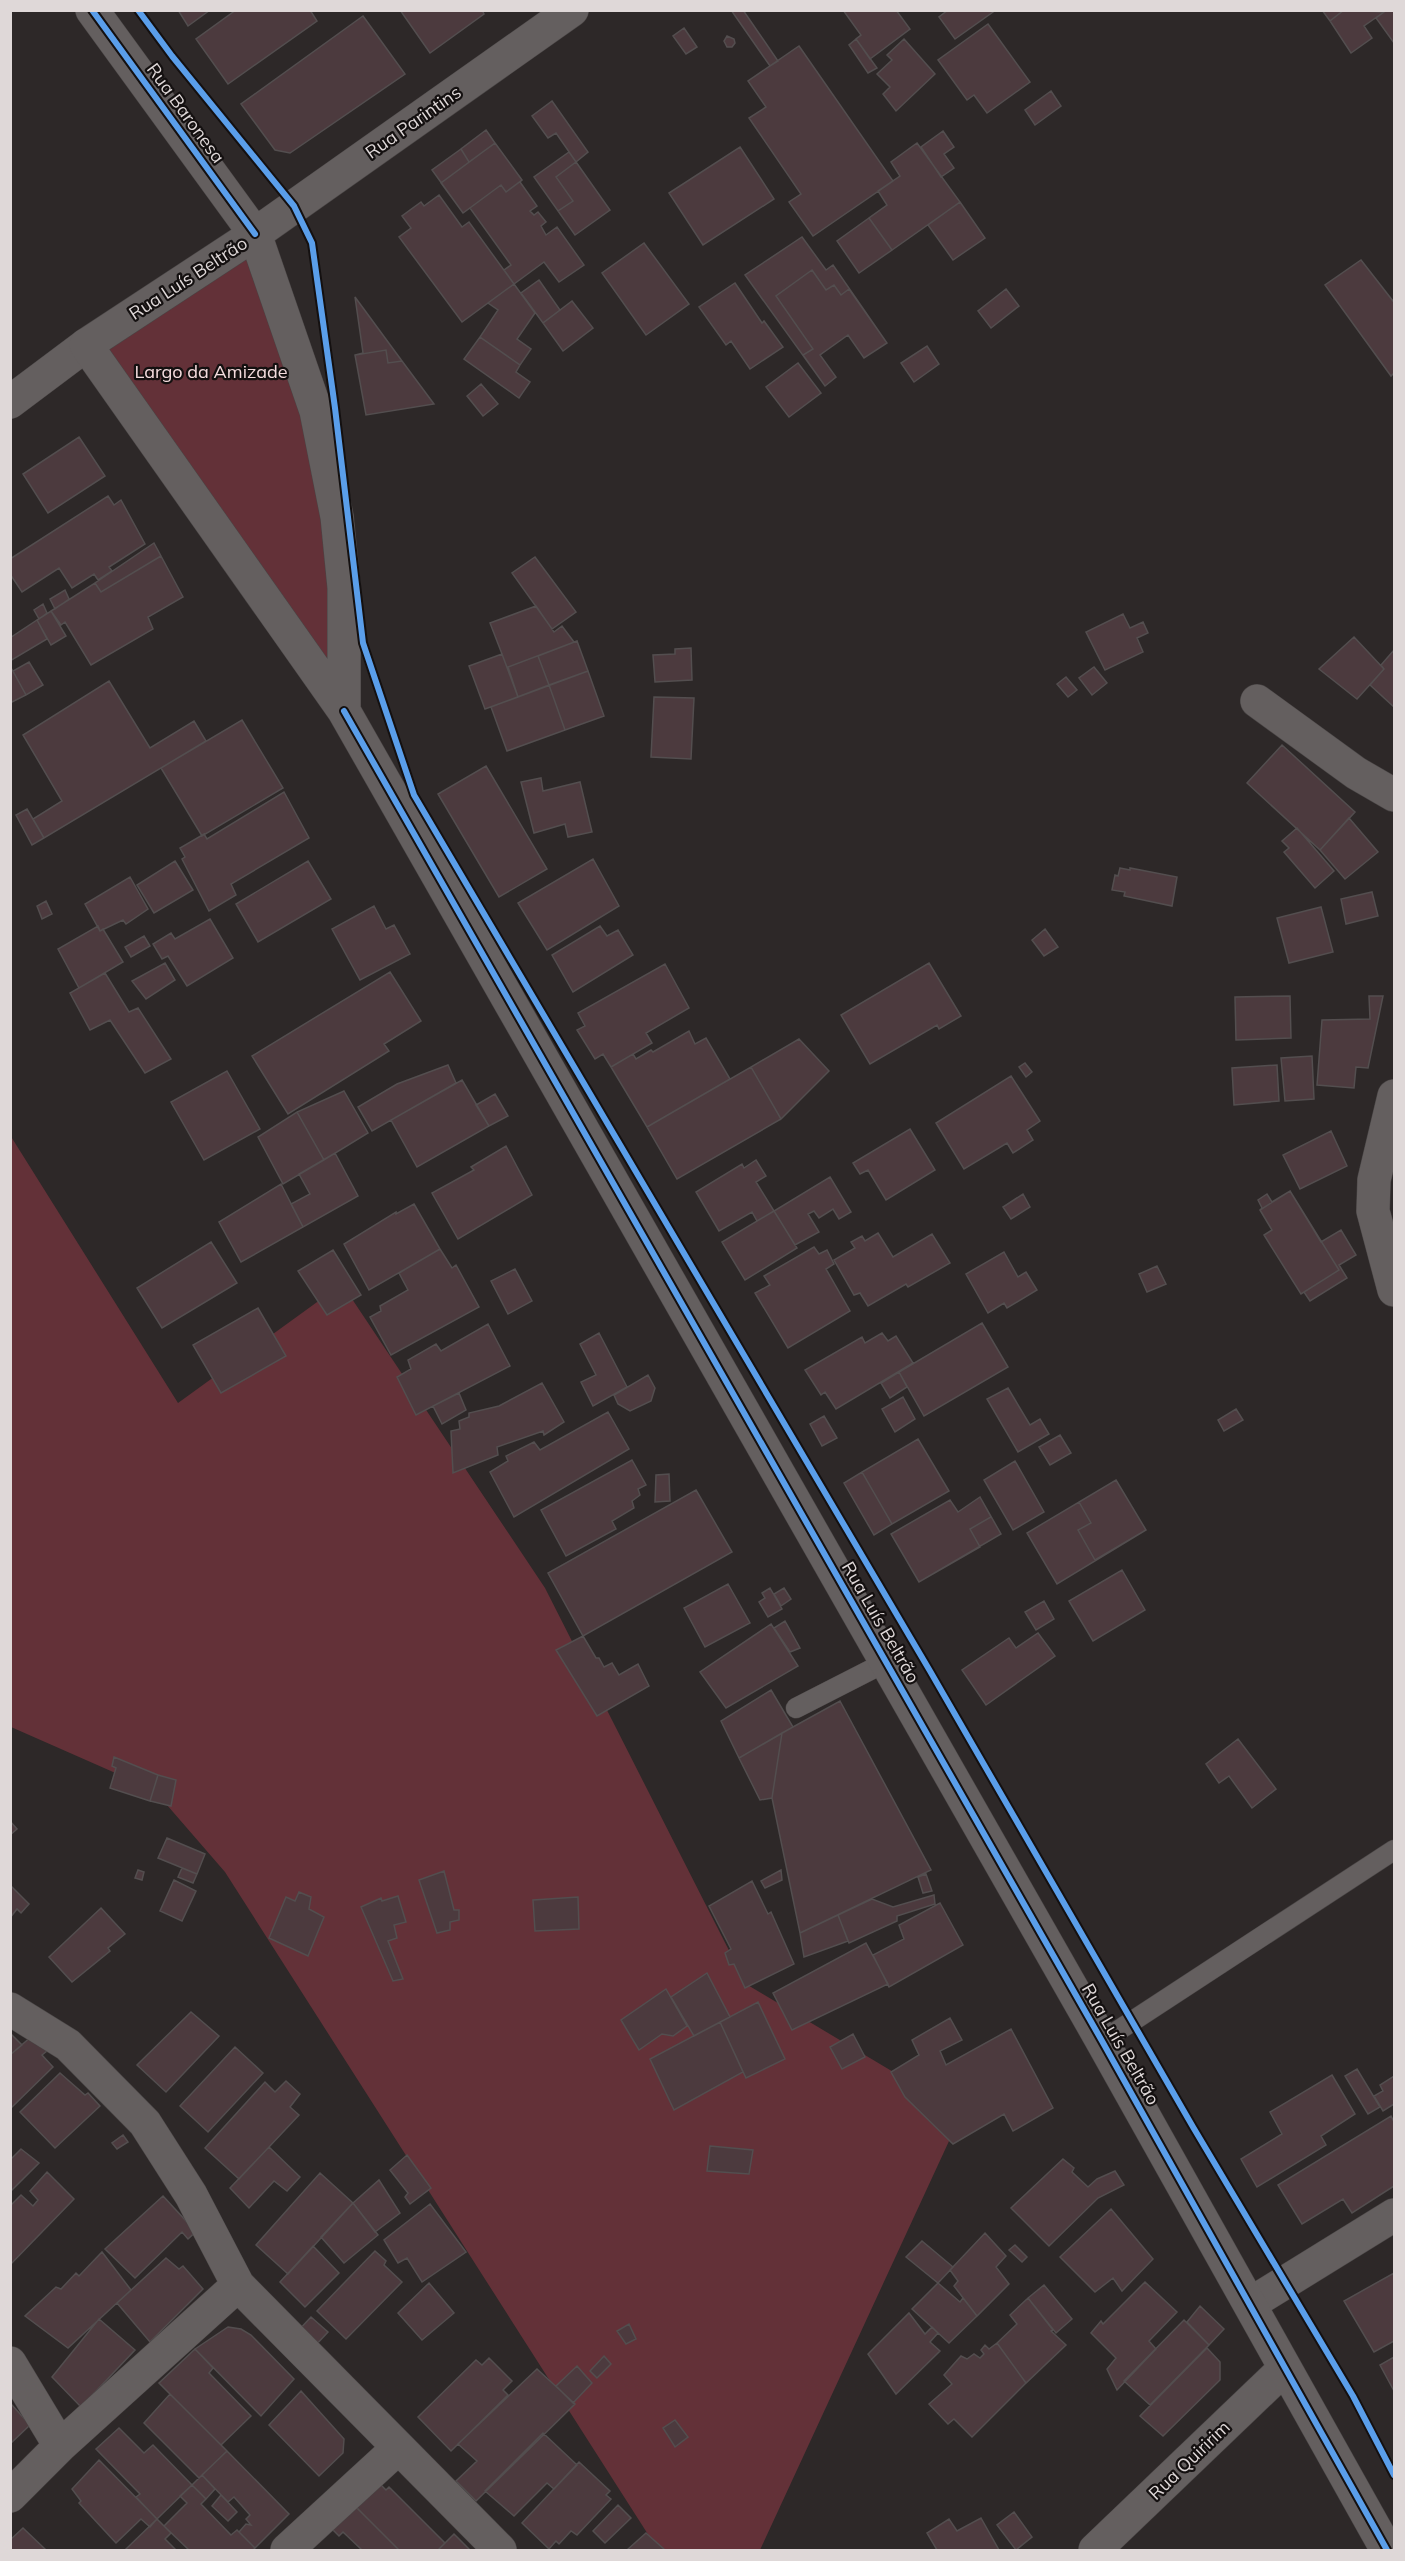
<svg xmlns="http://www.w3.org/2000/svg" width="1405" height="2561" font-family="Mulish,sans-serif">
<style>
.green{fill:#633138}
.building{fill:#4c3a3e;stroke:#534e4f;stroke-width:1.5}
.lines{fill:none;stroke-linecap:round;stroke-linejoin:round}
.lane-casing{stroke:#494545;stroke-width:21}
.street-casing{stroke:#494545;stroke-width:34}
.secondary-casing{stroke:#494545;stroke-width:34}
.lane{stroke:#645f5f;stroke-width:20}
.street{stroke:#645f5f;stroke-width:33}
.secondary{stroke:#645f5f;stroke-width:33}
.cycleway-casing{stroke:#141010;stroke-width:10}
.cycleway{stroke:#5a9eea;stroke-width:6}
.labels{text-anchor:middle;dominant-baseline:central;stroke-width:4.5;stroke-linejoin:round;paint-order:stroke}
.street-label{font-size:18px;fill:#dfd8d8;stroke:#141010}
.park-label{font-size:18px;fill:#f5dcde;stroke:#141010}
</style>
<rect width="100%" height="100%" fill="#2d2828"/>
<!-- green -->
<path class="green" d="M255,234L316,411L344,711L86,345Z
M10,1135L178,1403L342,1284L545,1588L746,1984L962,2113L760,2550H658L225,1872L154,1790L11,1727Z"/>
<!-- building -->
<path class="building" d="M178,10H210L188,26Z
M236,10H310L317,21L228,84L196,39Z
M400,10H482L484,14L430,53Z
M731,10H743L778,61L770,66Z
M843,10H896L910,29L870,59L856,39L861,35Z
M948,10H992L993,12L955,39L939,17Z
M1322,10H1344L1330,21Z
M1344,10L1384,12L1364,26L1372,38L1351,53L1330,21Z
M1383,10H1394V43L1376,18L1384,12Z
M363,16L405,74L290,153L275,150L241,104Z
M988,24L1030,82L987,113L974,95L967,100L938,60Z
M684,28L697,47L686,54L673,36Z
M727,36L734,39L735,43L732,47H727L724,41Z
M856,39L877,68L868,73L849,45Z
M904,39L935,74L896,111L883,94L890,87L877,74L892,60L887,55Z
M799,46L893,181L813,236L789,202L801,194L749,118L766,107L748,81Z
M1051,91L1061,106L1035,125L1025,110Z
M552,101L588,152L576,162L556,133L548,138L532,116Z
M486,130L495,143L469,162L461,149Z
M943,131L954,147L944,154L954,168L941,177L921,147Z
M495,143L522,180L520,182L537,206L530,211L534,215L538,212L546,222L541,226L546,235L557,227L584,265L559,282L544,262L514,284L504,270L511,265L470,208L463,213L432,170L461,149L469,162Z
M495,143L522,180L506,192L501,185L463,213L441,183Z
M917,143L960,202L892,250L869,218L887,205L878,191L900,176L891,162Z
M740,147L774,199L703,245L669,193Z
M569,152L610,210L575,235L534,177Z
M576,162L610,210L575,235L558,211L573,201L556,177Z
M439,195L462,227L469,222L514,284L462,322L399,237L411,228L402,216L421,202L424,206Z
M960,202L985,238L953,260L928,225Z
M869,218L892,250L859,273L837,241Z
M802,237L826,270L833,265L887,343L864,358L848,335L820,355L836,377L825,386L745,275Z
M644,243L689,304L646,335L602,273Z
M1361,260L1393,301L1394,299V373L1391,376L1325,285Z
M812,270L826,290L834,285L841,295L849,289L887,343L864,358L848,335L820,355L836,377L825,386L803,355L813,349L776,296Z
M539,280L560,310L543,323L521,293Z
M735,283L762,323L764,321L783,347L750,369L731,341L726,345L699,307Z
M514,284L535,313L517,339L531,349L520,365L480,337L498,310L488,303Z
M1006,289L1019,306L991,328L978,311Z
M355,297L402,361L434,404L366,415L355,355L363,353Z
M572,301L593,328L563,351L543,323Z
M480,337L520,365L516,372L530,382L519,398L464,359Z
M927,346L939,364L914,382L901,363Z
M386,350L388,363L402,361L434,404L366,415L355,355Z
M798,363L821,393L789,417L766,387Z
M481,384L498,404L483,416L467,396Z
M79,437L105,476L48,513L23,474Z
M108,496L114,505L121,500L145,544L109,567L112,571L98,580L94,574L72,588L59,568L22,592L10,574V559Z
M154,543L161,556L101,592L95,583Z
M161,556L183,597L148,617L153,629L91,665L65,622L61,625L51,611L95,583L101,592Z
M535,557L576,612L552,629L512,573Z
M65,590L69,599L55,609L50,599Z
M43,604L47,613L39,619L34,610Z
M536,606L554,632L562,626L574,642L577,641L588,671L485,709L469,666L502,654L490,623Z
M51,611L66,636L51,645L37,620Z
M1123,614L1130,628L1143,622L1148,633L1137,638L1143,652L1105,670L1086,632Z
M37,620L47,639L10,661V638Z
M1354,637L1384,669L1357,699L1319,669Z
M577,641L588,671L518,697L508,667Z
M577,641L588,671L549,685L538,656Z
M691,648L692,680L655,682L653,655L675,654V649Z
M1394,650V707L1370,685L1384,669L1381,665Z
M502,654L518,697L485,709L469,666Z
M29,662L43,685L26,695L13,671Z
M10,666L26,695L10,703Z
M1094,667L1107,683L1092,695L1079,678Z
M588,671L604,716L565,730L549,685Z
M1066,677L1077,690L1068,697L1057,684Z
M109,681L150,748L194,721L206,741L44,838L33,819L62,801L23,735Z
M549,685L565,730L507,751L491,707Z
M654,697L694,698L691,759L651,757Z
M242,720L283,788L202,836L161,768Z
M1282,745L1355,812L1320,850L1247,783Z
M486,766L547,869L499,897L438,794Z
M541,778L543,791L580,782L592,832L568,837L565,824L534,833L521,782Z
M284,792L309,838L231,884L236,895L209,911L182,859L185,857L180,848L204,834L207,839Z
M27,809L44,838L32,845L16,815Z
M1349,818L1378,852L1345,879L1320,850Z
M1297,828L1334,871L1315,888L1284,852L1289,848L1282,841Z
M593,859L619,906L547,950L518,903Z
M175,861L193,890L154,913L137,885Z
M308,861L331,899L258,942L236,904Z
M1120,868L1130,870V868L1177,877L1172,906L1124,896L1125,892L1112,890L1115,875L1118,876Z
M130,877L148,909L126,924L123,920L100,931L85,904Z
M1372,892L1378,916L1346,924L1341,899Z
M46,901L52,914L42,919L37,906Z
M374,906L386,929L394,925L410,954L360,980L332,929Z
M1321,907L1333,952L1289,963L1277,918Z
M210,919L233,958L187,986L168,956L162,959L153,944L171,933L175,939Z
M98,926L100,931L103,929L123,962L79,988L58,949Z
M600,926L607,936L618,930L633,955L573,992L552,955Z
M1045,929L1058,947L1044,956L1032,940Z
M144,936L150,946L131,957L125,947Z
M165,963L175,980L146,999L132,981Z
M929,963L961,1016L939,1029L937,1025L870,1064L841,1015Z
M665,964L689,1008L646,1033L652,1043L611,1067L603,1054L595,1059L577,1030L585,1026L578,1013Z
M390,972L421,1021L384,1044L389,1051L288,1114L252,1056Z
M105,973L129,1012L138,1008L171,1059L145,1073L110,1020L90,1030L70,993Z
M1290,996L1291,1038L1236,1040L1235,997Z
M1369,996H1383L1368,1068L1356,1067L1354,1088L1317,1085L1322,1020L1370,1019Z
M689,1031L695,1044L706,1038L730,1079L647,1127L611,1067L633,1054L636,1059L651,1050L653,1052Z
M799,1039L829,1071L781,1119L751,1067Z
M1312,1056L1314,1099L1285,1101L1281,1058Z
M1025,1063L1032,1072L1026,1077L1019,1067Z
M448,1065L456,1083L372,1131L358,1107L397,1084Z
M1277,1065L1279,1101L1234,1105L1232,1068Z
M751,1067L781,1119L677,1179L647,1127Z
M227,1071L260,1129L204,1160L171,1102Z
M1011,1076L1040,1121L1027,1130L1033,1140L1013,1153L1007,1143L964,1169L936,1123Z
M462,1080L489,1126L417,1167L391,1120Z
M344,1091L368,1133L324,1160L297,1112Z
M495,1094L508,1116L489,1126L476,1105Z
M297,1112L324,1160L283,1184L258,1137Z
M910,1129L935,1170L886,1200L868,1170L860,1174L853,1163Z
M1331,1131L1347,1166L1300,1189L1283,1155Z
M506,1146L532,1195L458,1239L432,1193L474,1170L471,1167Z
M335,1153L358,1196L303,1227L291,1204L310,1194L299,1174Z
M756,1160L766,1176L756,1182L774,1211L757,1221L752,1212L719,1231L696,1192L742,1164L744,1168Z
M830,1177L851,1212L839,1219L833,1209L819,1218L814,1211L808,1214L819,1232L795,1245L774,1211Z
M281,1184L303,1227L241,1262L219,1222Z
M1290,1191L1321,1242L1341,1230L1356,1255L1339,1265L1347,1278L1310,1301L1304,1292L1301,1294L1264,1235L1272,1230L1260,1210L1262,1208L1258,1200L1267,1194L1272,1202Z
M1290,1191L1339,1270L1301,1294L1264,1235L1272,1230L1260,1210Z
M1023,1194L1030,1207L1011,1219L1003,1207Z
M414,1204L440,1249L369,1290L344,1244L396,1212V1214Z
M774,1211L797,1248L745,1280L722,1242Z
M878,1233L893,1257L932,1234L950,1263L908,1287L906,1284L868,1306L860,1293L854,1295L834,1260L855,1248L851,1242L862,1236L865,1241Z
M211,1242L237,1283L162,1328L137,1288Z
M814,1247L819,1254L827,1250L834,1264L826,1269L850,1311L788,1348L755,1293L770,1285L764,1276Z
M440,1249L452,1268L456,1265L479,1307L391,1355L370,1317L381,1311L380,1306L408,1290L399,1273Z
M333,1250L361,1295L327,1315L298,1271Z
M1004,1252L1018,1277L1026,1272L1037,1290L1007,1308L1004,1303L988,1313L966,1274Z
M1157,1266L1166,1284L1147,1292L1139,1274Z
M515,1269L532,1301L508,1314L491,1281Z
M258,1308L286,1356L221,1393L193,1345Z
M982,1323L1008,1367L924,1416L899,1372Z
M488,1324L510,1366L416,1415L397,1377L411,1369L408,1360L436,1344L441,1351Z
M599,1333L627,1387L593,1406L581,1382L596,1375L580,1344Z
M882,1333L888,1341L896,1336L913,1363L836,1409L825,1392L821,1395L805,1370L862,1337L865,1343Z
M899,1372L907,1387L890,1398L881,1383Z
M648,1375L655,1388L651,1401L630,1411L618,1404L614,1395Z
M542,1383L564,1422L544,1435L543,1431L497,1447L498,1455L453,1473L451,1431L460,1429L459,1421L469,1417V1413L499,1406Z
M1008,1388L1030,1425L1040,1419L1049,1434L1018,1452L987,1399Z
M459,1393L466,1410L442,1424L433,1406Z
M903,1397L915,1419L895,1432L882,1409Z
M1236,1409L1243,1420L1224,1431L1218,1420Z
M608,1412L629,1449L514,1517L490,1472L508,1461L506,1456L534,1442L540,1450Z
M824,1416L837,1438L822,1446L810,1424Z
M1060,1435L1071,1453L1050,1465L1039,1447Z
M918,1439L949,1491L892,1524L862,1472Z
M632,1460L646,1485L638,1489L640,1495L632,1501L634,1508L612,1521L616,1529L566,1556L541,1510Z
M1015,1461L1044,1512L1013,1530L984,1480Z
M862,1472L892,1524L874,1535L844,1483Z
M669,1474L670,1501L655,1502L656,1475Z
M1116,1480L1146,1530L1057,1584L1027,1533Z
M1116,1480L1146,1530L1095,1560L1078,1530L1091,1523L1079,1502Z
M696,1490L732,1552L583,1636L548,1573Z
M980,1497L1001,1534L919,1582L891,1534L950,1500L958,1512Z
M980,1497L991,1517L970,1529L980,1547L919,1582L891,1534L950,1500L958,1512Z
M1122,1570L1145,1610L1093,1641L1069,1601Z
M728,1584L750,1623L705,1647L684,1608Z
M770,1588L782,1609L768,1617L759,1602L765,1598L762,1593Z
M784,1588L791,1599L781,1606L774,1594Z
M1044,1601L1054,1619L1036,1630L1025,1612Z
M785,1621L800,1648L790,1652L774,1628Z
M771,1624L798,1666L726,1708L700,1672Z
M1038,1633L1055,1656L986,1705L962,1670L1009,1638L1016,1648Z
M583,1636L596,1658H599L604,1667L612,1663L619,1675L638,1664L649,1686L597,1716L556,1650Z
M771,1690L793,1727L739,1758L721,1721Z
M840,1701L931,1870L800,1933L772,1798L782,1733Z
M782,1733L772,1798L760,1800L739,1758Z
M1238,1739L1276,1789L1252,1808L1229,1776L1219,1783L1206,1764Z
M114,1757L158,1775L150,1801L110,1788L116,1768L112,1766Z
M158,1775L176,1780L171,1806L150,1801Z
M10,1821L17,1829L10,1835Z
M167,1838L205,1854L197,1874L158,1858Z
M182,1868L197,1874L193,1883L178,1877Z
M138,1870L144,1872L142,1880L135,1878Z
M781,1870L782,1880L765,1888L761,1881Z
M444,1871L454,1910H459V1920L450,1922V1930L437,1933L419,1880Z
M926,1874L932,1891L923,1893L918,1877Z
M174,1880L196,1891L182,1921L160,1911Z
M752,1881L768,1914L771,1912L794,1964L745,1988L734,1964L729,1965L725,1953L731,1949L709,1906Z
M11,1886L29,1904L21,1913L17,1909L10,1918Z
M299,1892L311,1897L309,1909L324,1917L308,1956L269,1938L286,1897L295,1901Z
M934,1895L935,1904L897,1916V1921L849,1943L838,1915L872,1899L893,1907Z
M398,1896L406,1922L394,1925L397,1938L388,1941L403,1979L393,1981L361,1907L381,1898L382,1901Z
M578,1897L579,1929L535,1931L533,1900Z
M940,1903L963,1945L889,1987L873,1955L904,1939L899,1925Z
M101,1908L125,1934L108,1948L110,1951L72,1982L49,1957Z
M838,1915L848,1941L804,1957L800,1933Z
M866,1943L888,1984L792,2030L773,1993Z
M707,1973L730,2017L694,2036L671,1997Z
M666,1989L687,2026L673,2036L662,2034L639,2050L621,2020Z
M758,2002L785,2059L746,2078L720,2022Z
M191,2012L219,2036L166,2092L137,2065Z
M950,2018L962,2040L940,2051L946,2065L1011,2029L1053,2108L1013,2131L1004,2114L953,2144L905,2097L891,2072L919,2055L912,2040Z
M720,2022L743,2072L674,2110L650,2059Z
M10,2033L22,2045L10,2055Z
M853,2034L865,2057L842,2069L830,2047Z
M32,2036L47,2051L42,2055L53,2067L10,2109V2055Z
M235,2047L263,2073L208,2132L180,2106Z
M1357,2069L1380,2107L1368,2114L1345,2076Z
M60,2073L85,2095L88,2093L100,2106L55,2148L20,2112Z
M1332,2075L1355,2114L1321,2136L1326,2145L1257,2187L1241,2159L1282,2134L1270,2112Z
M1394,2076V2104L1383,2111L1374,2096L1383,2091L1380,2085Z
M286,2081L300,2094L290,2107L299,2115L239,2179L205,2148L265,2082L275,2092Z
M1391,2116L1394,2122V2186L1352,2213L1343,2199L1302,2224L1278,2185Z
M123,2135L128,2142L117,2149L112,2143Z
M710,2146L753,2150L749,2174L707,2171Z
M269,2147L300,2177L287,2191L274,2181L249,2208L230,2188Z
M21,2149L39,2163L10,2192V2160Z
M407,2155L431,2188L410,2204L405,2197L408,2193L390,2170Z
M1063,2159L1074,2168L1072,2172L1088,2187L1097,2179L1115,2171L1124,2185L1098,2198L1049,2246L1011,2208Z
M47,2172L74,2199L10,2265V2206L21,2195L33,2206L38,2200L30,2191Z
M320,2173L353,2203L288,2274L256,2245Z
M379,2180L400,2213L375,2232L353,2203Z
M163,2196L188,2223L201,2227L188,2239L182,2232L135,2278L105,2249Z
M353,2203L378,2235L344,2263L321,2237Z
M430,2204L466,2252L422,2282L407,2258L398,2263L384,2240Z
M1111,2209L1153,2259L1122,2291L1113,2278L1095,2292L1060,2257Z
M985,2233L1006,2256L996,2267L1009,2284L977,2316L954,2286L958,2281L950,2270Z
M922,2241L953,2267L938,2283L906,2257Z
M1015,2245L1027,2257L1022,2262L1009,2250Z
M313,2246L339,2273L305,2307L280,2282Z
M375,2251L386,2261L384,2265L402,2282L346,2339L317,2311Z
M102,2252L131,2290L68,2348L25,2316L56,2287L61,2289L76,2273L79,2276Z
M166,2258L179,2269L183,2266L203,2289L150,2342L117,2303Z
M1394,2273V2341L1374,2352L1344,2301Z
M1145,2282L1177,2312L1149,2341L1156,2349L1117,2390L1107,2369L1116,2358L1091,2333L1101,2321L1103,2324Z
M429,2283L454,2313L422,2340L398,2313Z
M938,2283L960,2302L963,2298L977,2316L949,2343L912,2309Z
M1044,2285L1072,2319L1056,2333L1028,2298Z
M1028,2298L1053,2330L1051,2331L1066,2345L1026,2383L997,2343L1017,2324L1010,2315Z
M1200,2306L1224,2329L1209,2345L1187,2322Z
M909,2313L925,2334L932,2327L938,2333L930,2342L940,2351L896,2394L868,2354Z
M311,2317L328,2332L314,2347L297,2332Z
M99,2319L135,2350L81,2407L52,2377Z
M1184,2320L1209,2345L1150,2405L1124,2381Z
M629,2324L636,2339L626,2344L617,2331Z
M228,2327L241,2329L251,2335L294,2379L261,2416L195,2349Z
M997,2343L1026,2383L972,2437L954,2419L948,2424L929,2404L952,2384L944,2375L961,2356L967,2359L974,2354L980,2358L984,2354L981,2350L985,2345L989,2349Z
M1207,2348L1220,2362V2380L1163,2436L1140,2416Z
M195,2349L213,2368L209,2373L251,2416L221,2445L159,2383Z
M604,2356L611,2364L597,2378L590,2371Z
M1394,2357V2391L1380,2365Z
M489,2358L512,2381L503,2390L508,2395L451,2451L418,2417L476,2360L482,2365Z
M577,2366L592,2383L573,2403L556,2386Z
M537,2369L575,2404L476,2501L456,2481L477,2461L458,2444Z
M301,2391L344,2439L343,2453L319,2476L269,2425Z
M170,2394L227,2451L199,2478L144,2423Z
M12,2405L30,2425L11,2443L10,2407Z
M675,2420L688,2437L675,2447L663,2428Z
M119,2428L144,2453L153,2445L192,2485L157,2519L136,2497L140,2494L96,2449Z
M543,2433L577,2465L554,2489L547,2483L514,2516L485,2491Z
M227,2451L289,2514L255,2548L239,2532L246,2524L251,2525L246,2519L250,2515L234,2497L228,2502L202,2475Z
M99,2460L157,2519L150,2527L141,2519L116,2543L79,2503L81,2501L72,2489Z
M579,2462L610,2491L606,2495L611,2499L577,2535L571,2531L559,2544L556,2541L549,2549L522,2523Z
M202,2475L215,2489L206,2499L192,2485Z
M377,2481L386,2490L389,2487L445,2543L438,2550H399L352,2503Z
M192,2485L206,2499L201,2504L231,2535L237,2530L255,2548L253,2550H189L164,2526L187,2503L180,2496Z
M221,2495L237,2512L228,2521L212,2506Z
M352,2503L399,2550H362L343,2532L339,2536L330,2527Z
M618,2505L631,2518L605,2543L593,2531Z
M1014,2512L1032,2537L1016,2550L997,2525Z
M981,2518L999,2550H937L927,2533L949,2519L957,2531Z
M157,2519L171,2533L165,2539L176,2550H125Z
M23,2528L46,2550H10V2540Z
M646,2533L665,2550H627Z
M454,2534L470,2550H438Z"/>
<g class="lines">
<!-- lane casing -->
<g class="lane-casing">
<path id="lane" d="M796,1708L886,1662
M1102,2041L1394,1850"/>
</g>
<!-- street casing -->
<g class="street-casing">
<path id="street" d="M10,402L86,345
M1257,701L1356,773L1394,795
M1394,1096L1374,1180L1373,1211L1394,1290
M10,2009L68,2045L145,2123L191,2195L238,2285L500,2550
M1250,2304L1394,2215
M10,2363L60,2446
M10,2496L60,2446L238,2285
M287,2550L398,2448"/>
</g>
<!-- secondary casing -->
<g class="secondary-casing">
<path id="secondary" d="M92,10L255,234L316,411L337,517L344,588V711
M572,10L255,234L86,345L344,711L1102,2041L1387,2550
M1095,2550L1284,2369"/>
</g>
<!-- lane -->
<use href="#lane" class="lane"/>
<!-- street -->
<use href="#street" class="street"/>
<!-- secondary -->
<use href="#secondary" class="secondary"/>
<!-- cycleway casing -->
<g class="cycleway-casing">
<path id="cycleway" d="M92,10L255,234
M138,10L172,56L294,206L312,243L335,408L363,643L414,795L930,1671L1193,2127L1353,2396L1394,2475
M344,711L1102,2041L1387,2550"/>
</g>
<!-- cycleway -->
<use href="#cycleway" class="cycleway"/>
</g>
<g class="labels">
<!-- street labels -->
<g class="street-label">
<text transform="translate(186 113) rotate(54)">Rua Baronesa</text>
<text transform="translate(413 122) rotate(-35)">Rua Parintins</text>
<text transform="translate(188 278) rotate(-33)">Rua Luís Beltrão</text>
<text transform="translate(881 1622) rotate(60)">Rua Luís Beltrão</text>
<text transform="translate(1121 2044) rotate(60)">Rua Luís Beltrão</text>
<text transform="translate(1189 2460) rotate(-44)">Rua Quiririm</text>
</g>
<!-- park labels -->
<g class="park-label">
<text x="211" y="371">Largo da Amizade</text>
</g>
</g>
<!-- border -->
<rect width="1405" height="2561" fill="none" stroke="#dfd8d8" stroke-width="24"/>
</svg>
